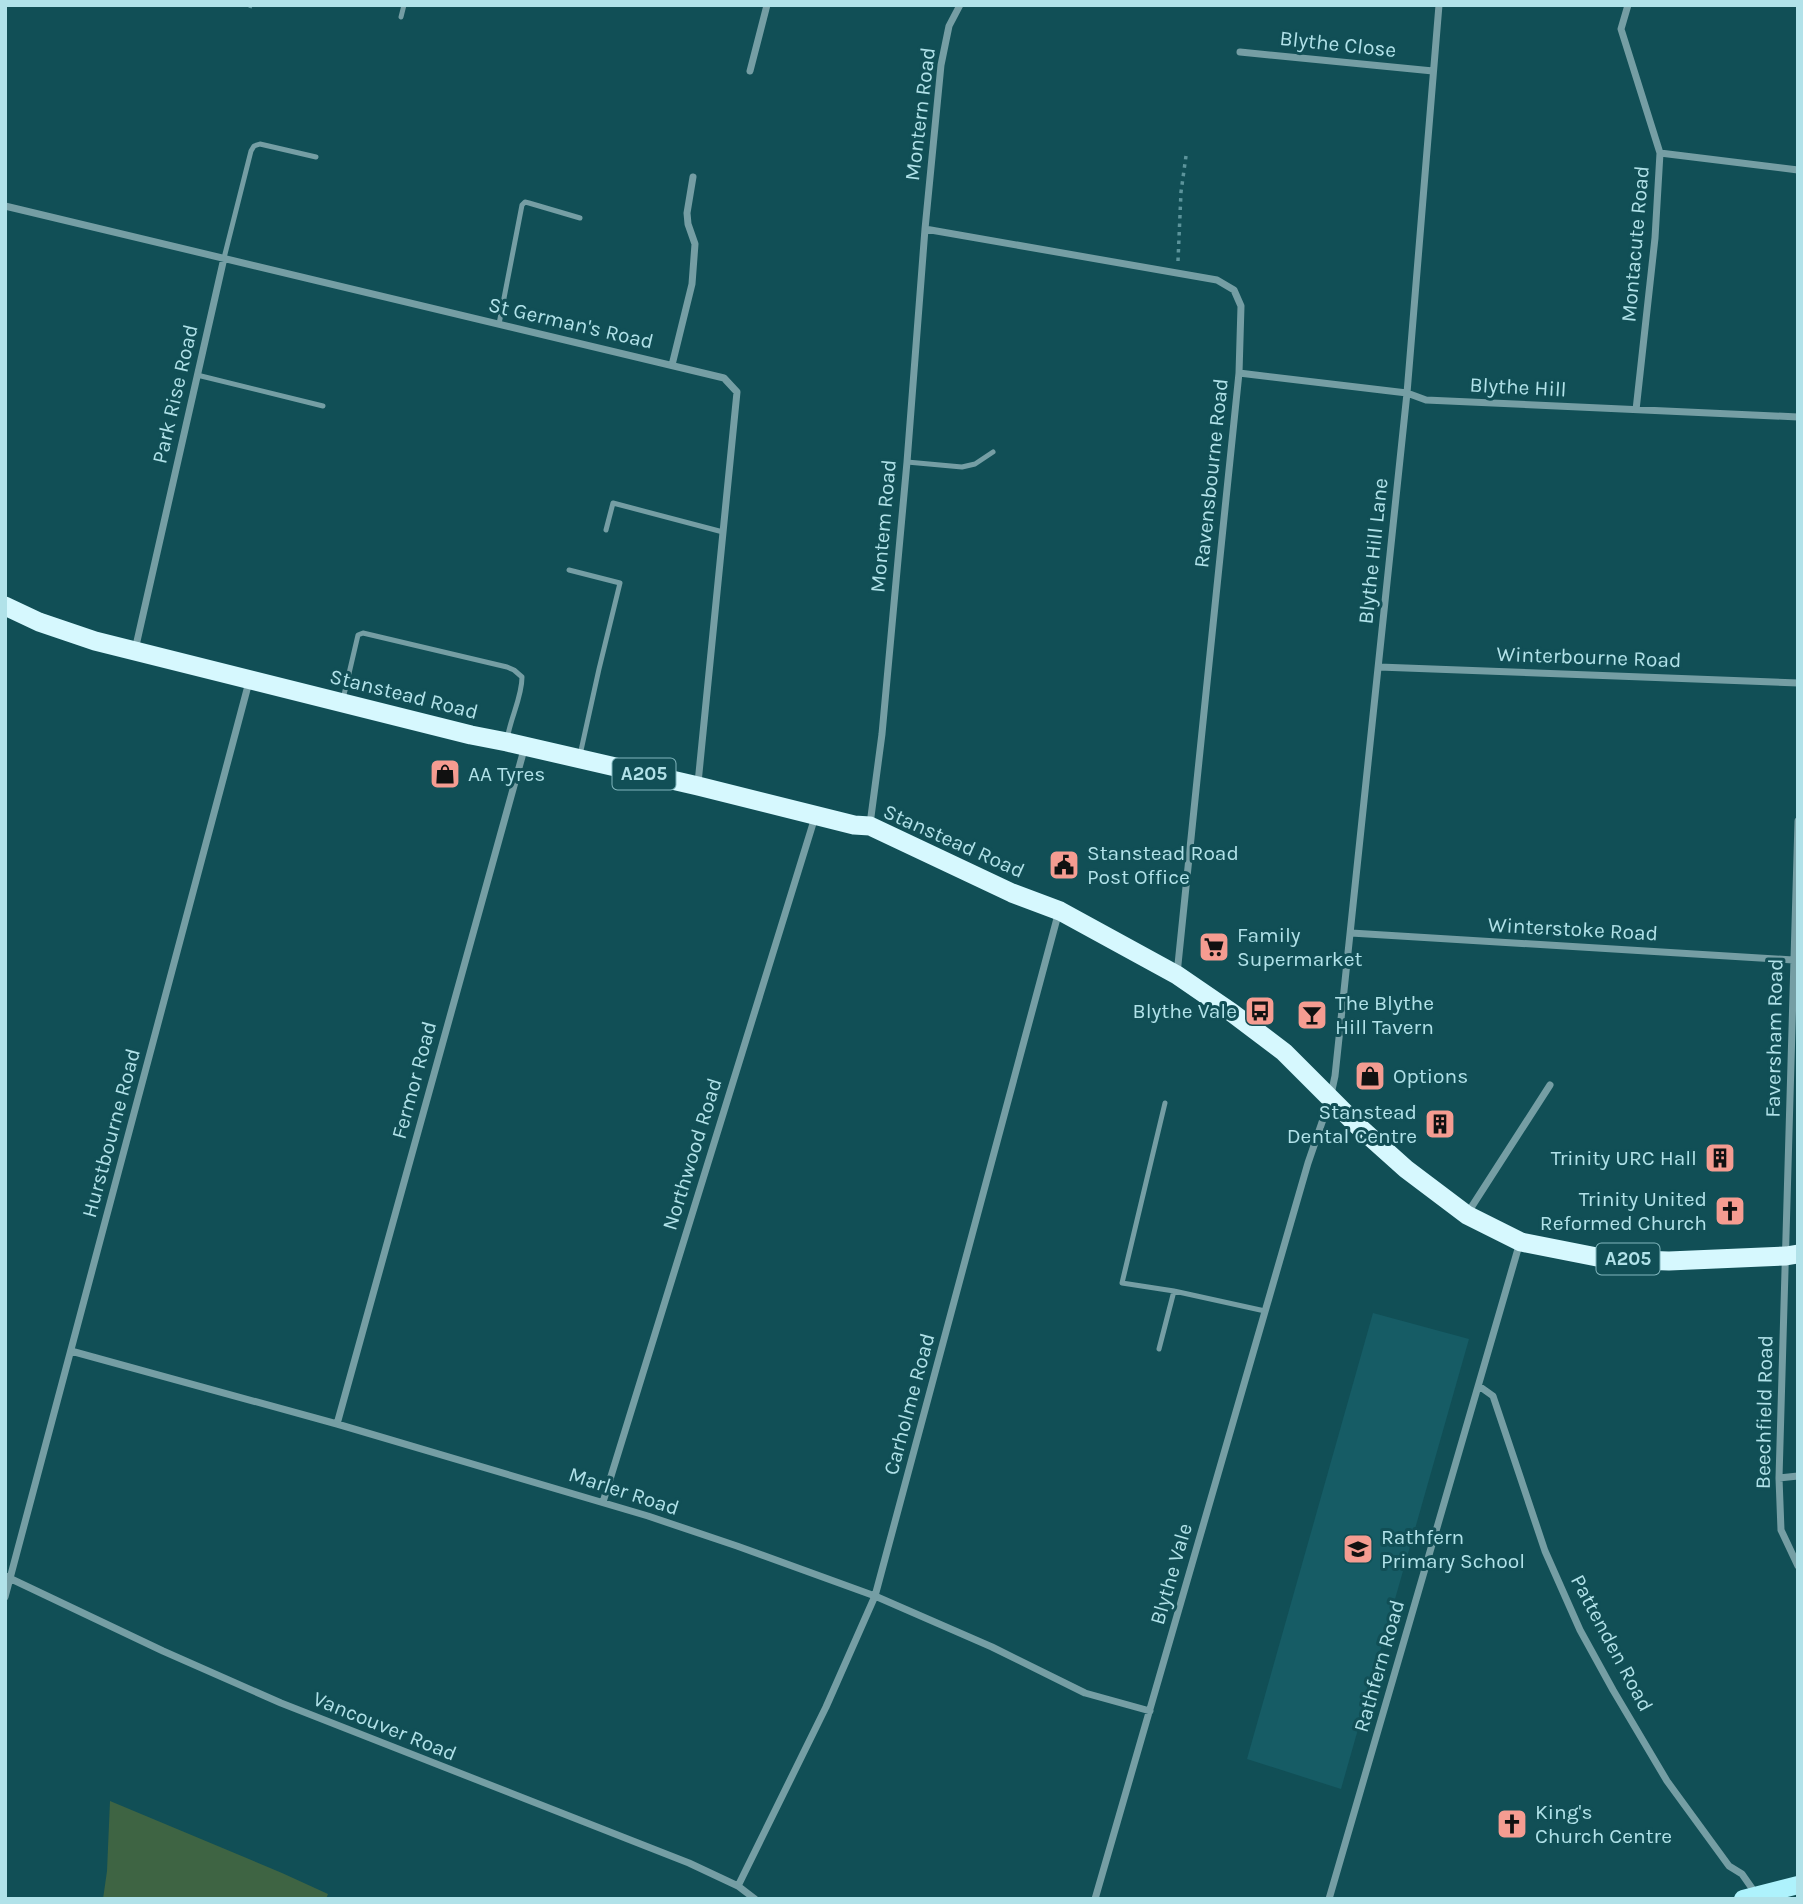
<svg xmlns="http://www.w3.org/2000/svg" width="1803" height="1904" font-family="Karla,sans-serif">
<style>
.built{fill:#165c65}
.green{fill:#3e6443}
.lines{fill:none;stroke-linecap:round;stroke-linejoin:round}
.path{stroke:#5c949b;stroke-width:3.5;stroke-dasharray:3.5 5;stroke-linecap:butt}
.service{stroke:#759ea4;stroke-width:5}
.minor{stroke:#759ea4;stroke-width:7}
.primary{stroke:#aef2fc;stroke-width:18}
.trunk{stroke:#d6f8fe;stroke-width:19}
.labels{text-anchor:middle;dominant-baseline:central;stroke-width:6;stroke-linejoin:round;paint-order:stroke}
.shield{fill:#114f56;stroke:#81b6bd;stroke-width:2}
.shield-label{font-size:19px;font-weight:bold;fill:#b1e2e9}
.street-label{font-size:21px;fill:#b1e2e9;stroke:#114f56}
.poi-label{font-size:21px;fill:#b1e2e9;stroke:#114f56;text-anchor:start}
</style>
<rect width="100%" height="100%" fill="#114f56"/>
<!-- built -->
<path class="built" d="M1373,1313L1469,1339L1341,1789L1247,1759Z"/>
<!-- green -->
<path class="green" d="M110,1801L282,1873L328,1894L326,1899H103L107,1871Z"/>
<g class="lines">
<!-- path -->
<path class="path" d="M250,8L251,5
M1178,261L1181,192L1186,156"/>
<!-- service -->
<path class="service" d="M401,17L404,5
M224,258L251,151L254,146L260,144L316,157
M499,324L522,205L525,202L529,203L580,218
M197,375L323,406
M907,462L962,467L975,464L993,452
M606,530L613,503L723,532
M569,570L620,583L599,669L580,755
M343,699L358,635L363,633L507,667L514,670L522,677C522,698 510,718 507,740
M1174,1291L1265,1311
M1159,1349L1174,1291L1122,1283L1165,1103"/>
<!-- minor -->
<path class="minor" d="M1628,5L1621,29L1660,153L1655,238L1636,410
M1240,52L1433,71
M750,71L767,5
M1660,153L1798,170
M5,206L724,378L737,392L698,783
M925,229L1217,280L1234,290L1241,306L1239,373L1177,974
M672,365L692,284L695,244L688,224L687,213L693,177
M1239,373L1407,393L1426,400L1798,417
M135,650L224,258
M1379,667L1798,683
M1798,821L1779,1478L1781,1530L1798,1566
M870,824L882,734L907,462L925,229L941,65L949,26L960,5
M1351,933L1793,960
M1467,1214L1550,1085
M71,1351L337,1424L648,1516L737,1546L875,1596L992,1647L1085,1693L1150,1711
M1479,1386L1493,1396L1545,1551L1580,1630L1613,1690L1667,1781L1729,1866L1742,1874L1756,1894
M337,1424L525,746
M1779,1478L1798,1476
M603,1502L815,817
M5,1576L163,1651L281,1703L689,1863L738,1886L755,1899
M5,1597L249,682
M738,1886L826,1707L875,1596L1059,911
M1095,1899L1308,1163L1330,1099L1335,1076L1407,393L1439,5
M1329,1899L1520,1242"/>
<!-- primary -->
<path class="primary" d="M1743,1899L1798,1885"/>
<!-- trunk -->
<path class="trunk" d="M5,606L39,622L95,641L471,735L507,742L698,786L854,825L870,826L1012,893L1060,911L1177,975L1231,1012L1284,1052L1358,1126L1406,1169L1467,1215L1521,1242L1607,1259L1669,1261L1786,1256L1798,1254"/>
</g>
<!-- icons -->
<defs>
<g id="shop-square" transform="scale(1.575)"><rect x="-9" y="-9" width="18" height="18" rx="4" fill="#f59c91" stroke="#114f56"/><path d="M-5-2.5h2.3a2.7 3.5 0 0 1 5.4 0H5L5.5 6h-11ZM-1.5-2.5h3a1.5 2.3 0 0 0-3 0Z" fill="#111"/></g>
<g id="civic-square" transform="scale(1.575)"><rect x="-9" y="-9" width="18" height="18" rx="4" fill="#f59c91" stroke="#114f56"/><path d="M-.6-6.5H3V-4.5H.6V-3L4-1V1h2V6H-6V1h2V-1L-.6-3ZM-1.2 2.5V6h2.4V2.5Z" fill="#111"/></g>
<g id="supermarket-square" transform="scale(1.575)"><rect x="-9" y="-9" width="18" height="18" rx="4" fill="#f59c91" stroke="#114f56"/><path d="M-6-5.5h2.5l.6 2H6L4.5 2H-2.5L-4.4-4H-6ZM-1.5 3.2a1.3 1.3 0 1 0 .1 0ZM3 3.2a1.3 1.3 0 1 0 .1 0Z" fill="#111"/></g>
<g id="bus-square" transform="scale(1.575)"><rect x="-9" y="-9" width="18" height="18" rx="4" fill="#f59c91" stroke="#114f56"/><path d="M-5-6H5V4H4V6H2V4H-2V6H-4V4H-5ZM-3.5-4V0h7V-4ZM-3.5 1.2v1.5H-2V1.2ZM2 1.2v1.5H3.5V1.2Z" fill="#111"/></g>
<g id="bar-square" transform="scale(1.575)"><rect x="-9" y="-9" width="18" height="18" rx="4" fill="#f59c91" stroke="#114f56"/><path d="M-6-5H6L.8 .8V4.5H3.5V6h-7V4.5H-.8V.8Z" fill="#111"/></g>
<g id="building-square" transform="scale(1.575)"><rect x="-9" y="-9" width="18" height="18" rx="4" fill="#f59c91" stroke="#114f56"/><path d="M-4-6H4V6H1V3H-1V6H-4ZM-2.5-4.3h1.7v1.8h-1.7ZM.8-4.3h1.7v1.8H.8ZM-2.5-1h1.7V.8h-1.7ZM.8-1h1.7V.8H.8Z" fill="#111"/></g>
<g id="church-square" transform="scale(1.575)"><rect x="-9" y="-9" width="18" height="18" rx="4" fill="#f59c91" stroke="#114f56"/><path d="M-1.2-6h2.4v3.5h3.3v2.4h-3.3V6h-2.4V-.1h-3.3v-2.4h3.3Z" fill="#111"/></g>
<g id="school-square" transform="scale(1.575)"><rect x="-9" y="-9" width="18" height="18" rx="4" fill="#f59c91" stroke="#114f56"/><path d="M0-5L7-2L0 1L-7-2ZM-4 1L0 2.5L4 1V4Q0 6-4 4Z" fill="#111"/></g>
</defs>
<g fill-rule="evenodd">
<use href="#shop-square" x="445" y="774"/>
<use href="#civic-square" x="1064" y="865"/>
<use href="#supermarket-square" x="1214" y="947"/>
<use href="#bus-square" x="1260" y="1011"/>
<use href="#bar-square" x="1312" y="1015"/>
<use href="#shop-square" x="1370" y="1076"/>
<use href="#building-square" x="1440" y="1124"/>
<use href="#building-square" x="1720" y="1158"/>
<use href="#church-square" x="1730" y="1211"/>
<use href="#school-square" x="1358" y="1549"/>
<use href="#church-square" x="1512" y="1824"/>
</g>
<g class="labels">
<!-- shield labels -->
<g class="shield">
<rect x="612.5" y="758.5" width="63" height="31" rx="5"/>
<rect x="1596.5" y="1243.5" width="63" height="31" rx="5"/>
</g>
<g class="shield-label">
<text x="644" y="774">A205</text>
<text x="1628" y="1259">A205</text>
</g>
<!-- street labels -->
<g class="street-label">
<text transform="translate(1338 44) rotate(6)">Blythe Close</text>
<text transform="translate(920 114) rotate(-83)">Montern Road</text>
<text transform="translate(1635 244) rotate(-85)">Montacute Road</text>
<text transform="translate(571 323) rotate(13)">St German's Road</text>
<text transform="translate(1518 387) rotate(3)">Blythe Hill</text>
<text transform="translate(175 394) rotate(-77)">Park Rise Road</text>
<text transform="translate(1211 473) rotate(-84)">Ravensbourne Road</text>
<text transform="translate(883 526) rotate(-85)">Montem Road</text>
<text transform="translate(1373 551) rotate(-84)">Blythe Hill Lane</text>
<text transform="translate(1589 657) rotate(2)">Winterbourne Road</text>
<text transform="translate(404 694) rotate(14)">Stanstead Road</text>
<text transform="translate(954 841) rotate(24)">Stanstead Road</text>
<text transform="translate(1573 929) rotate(3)">Winterstoke Road</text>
<text transform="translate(1774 1038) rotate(-89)">Faversham Road</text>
<text transform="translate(414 1080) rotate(-75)">Fermor Road</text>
<text transform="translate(111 1133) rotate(-75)">Hurstbourne Road</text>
<text transform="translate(692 1154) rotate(-73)">Northwood Road</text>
<text transform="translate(909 1404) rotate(-75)">Carholme Road</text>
<text transform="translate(1764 1412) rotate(-89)">Beechfield Road</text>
<text transform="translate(624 1491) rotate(18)">Marler Road</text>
<text transform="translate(1171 1574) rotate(-74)">Blythe Vale</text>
<text transform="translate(1612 1643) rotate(62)">Pattenden Road</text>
<text transform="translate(1379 1666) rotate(-74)">Rathfern Road</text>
<text transform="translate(385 1726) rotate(22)">Vancouver Road</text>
</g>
<!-- poi labels -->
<g class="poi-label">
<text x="468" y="774">AA Tyres</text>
<text x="1087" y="853">Stanstead Road<tspan x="1087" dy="24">Post Office</tspan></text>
<text x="1237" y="935">Family<tspan x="1237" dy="24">Supermarket</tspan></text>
<text x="1335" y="1003">The Blythe<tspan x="1335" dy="24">Hill Tavern</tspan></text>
<text x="1237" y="1011" text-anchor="end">Blythe Vale</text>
<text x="1393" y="1076">Options</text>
<text x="1417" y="1112" text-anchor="end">Stanstead<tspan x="1417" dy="24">Dental Centre</tspan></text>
<text x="1697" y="1158" text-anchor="end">Trinity URC Hall</text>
<text x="1707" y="1199" text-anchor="end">Trinity United<tspan x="1707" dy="24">Reformed Church</tspan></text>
<text x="1381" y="1537">Rathfern<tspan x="1381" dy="24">Primary School</tspan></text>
<text x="1535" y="1812">King's<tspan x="1535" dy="24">Church Centre</tspan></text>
</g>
</g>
<!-- border -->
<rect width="1803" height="1904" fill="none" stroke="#b1e2e9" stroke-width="14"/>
</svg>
